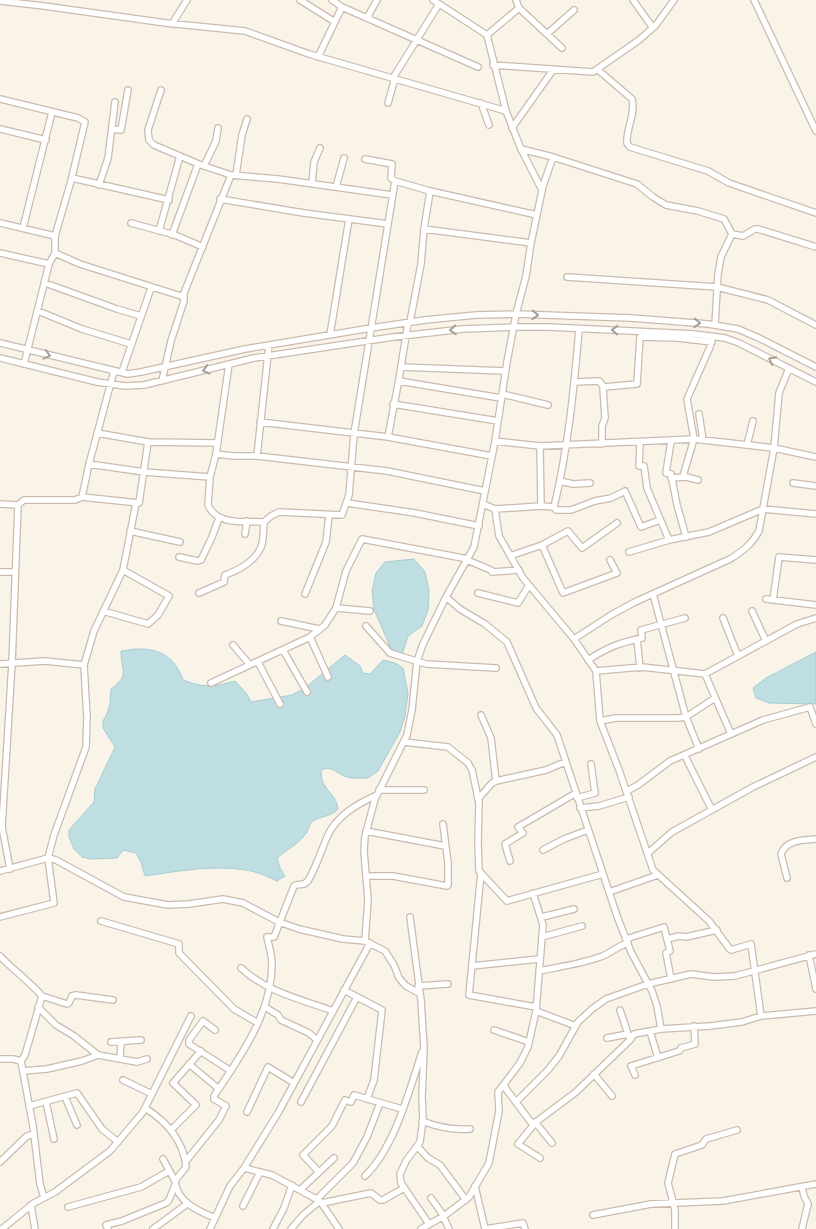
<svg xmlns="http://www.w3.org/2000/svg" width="816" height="1229" font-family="'Fira Sans Condensed',sans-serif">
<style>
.water{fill:#bedee2;stroke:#a5cdd3}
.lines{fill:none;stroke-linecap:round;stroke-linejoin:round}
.street-casing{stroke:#cbbbaf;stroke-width:8}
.street{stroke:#fff;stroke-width:5.5}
.oneway{stroke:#aa9c95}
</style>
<rect width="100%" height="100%" fill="#faf3e8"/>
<!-- water -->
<path class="water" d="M414,559L425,572L429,591L428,610L422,626L408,636L402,655L391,649L374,609L372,591L376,573L385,562Z
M135,649C160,648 175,657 183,680C203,688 215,687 235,681L246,693L251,702L292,695L305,688L345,655L360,666L363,673L370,674L383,660L395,663L403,668L408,693L405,716L400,732L378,771L368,778C361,778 354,779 347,777C337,774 332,765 321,770C321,792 335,790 338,809C329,818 322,815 311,822C306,841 291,846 277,858L280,868L285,876L277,881C269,877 260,873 251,871C216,864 180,871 145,876L141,862L136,853L123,850L117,858L90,859L82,857L74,849L69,837V830L94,802L95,789L115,747L103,728V721L107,714L110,704L111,689C130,676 121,670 121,651Z
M816,652V704L769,703L756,698L753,688L766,678Z"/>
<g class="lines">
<!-- street casing -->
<g class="street-casing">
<path id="street" d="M300,0L335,22
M332,0L342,7L478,67
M433,0L487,35L506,111L521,149L542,190
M633,0L653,28
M754,0L816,131
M0,1L44,6L166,23L245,31L309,54L506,111
M519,8L562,48
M367,18L377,0
M172,24L187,0
M547,34L574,10
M487,35L519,8L516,0
M318,57L342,7
M493,65L593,72L639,40L656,25L674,0
M597,69L632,99C636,114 626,128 627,143L630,147L708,171L729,183L816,213
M393,78L439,4
M161,90L148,130L149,140L154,145L201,165L231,175L278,179L392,195
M0,99L78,118L85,122L71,181L55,236
M388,103L395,78
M481,103L489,125
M512,128L553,70
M0,129L46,140
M112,129L121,130L128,90
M521,149L553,157L637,184L653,197L666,205L698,211L724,219L732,234L721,257L718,274L715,325
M553,157L543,186L531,243L526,276L516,314L507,362L495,441L474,547L446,597L460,609L485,624L507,642L536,708L557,735L617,916L631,952L652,991L657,1006L661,1029
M365,159L392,164L391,178L395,181L430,191L537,215
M204,166L216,141L218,128
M236,175L242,135L247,119
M72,178L169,200
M312,184L314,162L320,148
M99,185L108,158L115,102
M336,187L344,158
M220,199L304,213L388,224
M0,223L55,236V253L49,264L24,364
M131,223L175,235L203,247
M23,228L52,112
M424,229L531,243
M159,231L180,156
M732,234L743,236L755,229H758L816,247
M172,235L198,164
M0,253L49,264
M55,253L80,264L184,297
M567,277L717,287L768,300L816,325
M45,283L117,309L141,316
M38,311L82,329L131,344
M410,322L421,264L424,229L430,191
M330,335L349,219
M0,343L128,374L141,372L245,349L371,328L425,320L476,315L516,314L631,318L708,324L738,329L759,338L816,367
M0,358L97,382L125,386L144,385L254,358L393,337L463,329L514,327H549L694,334L725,338L739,343L816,382
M229,364L216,454L210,477L208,505C217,526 245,521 264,522
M401,367L505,371
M122,372L151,288
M162,381L171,341L184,301V293L231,175
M399,381L501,398
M575,382L599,381L604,387L637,384L640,337L678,338L712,342
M502,394L548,405
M393,404L498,421
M699,414L703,440
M260,422L388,437L492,456
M388,437L399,379L408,323
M495,441L540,446L694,439L774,448L816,457
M671,441L666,473L671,474L677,505L686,537
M148,442L218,443
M640,443L639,466H644L647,488L669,540
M602,444V426L605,418L603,387
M747,445L753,421
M540,446L541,506
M216,454L234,456H257L387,471L485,491
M257,456L269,345
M89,464L144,472L210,477
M683,476L694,439L687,399L710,347L712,338
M671,478L686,477L698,480
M560,481L573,484L590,483
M793,483L816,486
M82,497L89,464L114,371
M347,503L415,513L479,526
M0,504L18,505L24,500H75L82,497L139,503L148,442L97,433
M483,504L495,509L541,506L554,507L556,510H571L595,501L611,498L625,491L641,527L660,520
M554,507C568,449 574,389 579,329
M495,509L499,536L523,578L574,639L596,671L600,721L619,770L653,870L709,921L729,948L731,950L751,944L761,1016
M130,531L180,542
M245,534L247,521
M542,545L563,593L617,573L610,560
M629,552L669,540L709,532L763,509L816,514
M510,556L542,545L568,531L582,548L617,523
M179,557L198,561L201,560L212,537L219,518
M467,560L491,570L492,572L519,570
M0,572H15
M199,593L224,582L225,575C239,570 255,561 261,547C264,540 263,530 264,522L271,516L279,512L342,515L349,495L354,434L395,181
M478,593L518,603L529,585
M305,594L326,542L329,515
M653,594L686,717L699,749
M766,599L816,605
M773,600L779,557L816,560
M336,608L370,611
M103,611L148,624L158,615L169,596L123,570
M752,611L766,641
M723,618L738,656
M281,621L319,629
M366,626L390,653L426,664L496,668
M310,637L328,677
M574,639L611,615L635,602L730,559C743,551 752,544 759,531L774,448L779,393L789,368
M637,639L640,668
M233,645L250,665
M283,650L307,692
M588,660C608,647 619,643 642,638L641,630L685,618
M258,662L280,704
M0,664L45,661L84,665
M596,671L642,667L705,674L797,624L816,618
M705,674L731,734
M211,683L310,637L325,625L336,608L346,571L362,539L468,559
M481,715L491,738L496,781
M600,721L616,718H678L686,717L715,698
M404,742L448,747L468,763L472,770L479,803L478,842L479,871L507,901L603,874
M685,756L712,810
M379,790H424
M627,791L638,785L670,761L763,720L810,707L816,724
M577,798L595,793L591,764
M478,799L492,783L496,781L546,770L565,762
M580,808L599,806L629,797
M366,831L445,846
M543,850L564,839L588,830
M648,853L672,832L753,787L816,757
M510,861L505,844L523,833L518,827L576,793
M10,869L2,827L12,663L18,505
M0,871L48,858L56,860L124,897L168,905L189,904L223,899L243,903L279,922L299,929L343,939L365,941L385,951L394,965L399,978L406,986L419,993
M481,873L469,995L536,1007
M366,876H393L447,886L448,885V863L443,824
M787,878L781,854C786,840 803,840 816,839
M609,892L658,875
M0,917L54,903L48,858L54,835L86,747L87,718L84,665L94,631L123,570L136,503
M410,917L421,1000L424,1048L422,1097L423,1119L420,1142L406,1161L400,1174L401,1183L429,1224
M542,917L574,909
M101,921L179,944V953L234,1009L258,1023
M542,937L582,926
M626,939L664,927L670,951L666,953L671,979
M667,939L679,936L686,937L717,930
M365,941L368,900L364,851L365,836L375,799L407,735L412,710L417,661L423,644L446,597
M809,955L816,989
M0,956C13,970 29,981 42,996L25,1055L21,1061L33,1126L40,1184L44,1198
M472,966L539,959
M241,968C267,992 300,999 333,1011
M539,971C559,967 580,964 600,957C610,954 617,946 628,943
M418,986L448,984
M344,990L382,1010L374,1080L367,1099
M42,996L67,1004L69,1003L72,996L76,995L113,1000
M38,1007L56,1025L74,1036L98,1055
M265,1007L278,1015L281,1020L309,1033L317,1040
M620,1010L630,1040
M536,1011L576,1026
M215,1030L203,1021L189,1040V1044L231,1071
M494,1030L529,1042
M650,1031L658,1058
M607,1038L628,1034
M111,1042L141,1040
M120,1058L121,1043
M0,1059H13L21,1061
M189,1064L219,1089
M23,1071L47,1069L82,1061L98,1055L137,1062L147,1059
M594,1074L612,1096
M635,1075L631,1066L679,1051L681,1048L695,1044L694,1026
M123,1080L152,1094
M504,1084L506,1089L533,1125
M65,1097L77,1125
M46,1102L54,1139
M301,1102L357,997
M516,1102L548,1070L559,1056L578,1022L592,1009L606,999L648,984L691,974L714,977L735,976L816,954
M29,1106L77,1093L102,1129L118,1142
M145,1108C166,1121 184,1141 186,1167L175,1181C177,1202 198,1211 215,1218
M247,1112L268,1067L294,1083
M422,1121C437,1127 454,1130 470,1129
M535,1122L552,1143
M171,1130L196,1105L173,1083L201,1051
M417,1146L428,1158L440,1165L466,1200
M540,1158L518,1144L536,1122L576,1092L630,1040L634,1034L661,1029L710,1026L742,1022L761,1016L816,1011
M163,1159L175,1181
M186,1161L219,1120L226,1106L214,1099V1096C240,1057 272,1013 272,964C272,955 269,946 267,937H274L294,886L296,885L304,884L308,881C316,867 321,852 327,837C336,816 357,804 377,795
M0,1162L27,1136L34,1134
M244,1168L272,1175L320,1201L339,1229
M319,1172L303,1155L332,1126L345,1100L351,1102L354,1095L402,1109
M365,1176C395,1147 409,1091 422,1052
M475,1186L485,1229
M300,1190L334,1158
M431,1198L441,1212L449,1229
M317,1199L353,1163L367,1137L380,1103
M322,1203L371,1193L380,1200H383L404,1188
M31,1205L35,1229
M243,1206L260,1172
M68,1207L141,1187L169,1171
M593,1215L651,1204L723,1201L816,1184
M2,1229L34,1203L55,1192L110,1151L143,1112L191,1016
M108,1229L106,1225L122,1221L166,1203L169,1200L175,1185
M153,1229L187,1204
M210,1229L230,1186L244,1168L278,1113L370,943
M273,1229L284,1208L292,1185
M291,1229L303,1215L320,1201
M421,1229L444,1216L469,1197L489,1163L499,1111L498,1092L520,1063L528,1047L536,1011L543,925L533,893
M485,1229L523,1223L525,1229
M675,1229V1210L668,1183L675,1154L702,1145L706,1139L737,1130
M802,1229L808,1204L804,1196L802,1187"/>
</g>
<!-- street -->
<use href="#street" class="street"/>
</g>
<!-- one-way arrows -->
<defs><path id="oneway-chevron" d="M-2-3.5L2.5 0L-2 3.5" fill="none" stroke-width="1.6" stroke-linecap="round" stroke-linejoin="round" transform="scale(1.25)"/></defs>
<g class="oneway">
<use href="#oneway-chevron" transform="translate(535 315) rotate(2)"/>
<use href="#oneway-chevron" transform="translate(697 323) rotate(4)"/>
<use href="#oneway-chevron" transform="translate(453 330) rotate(176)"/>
<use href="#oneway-chevron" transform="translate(615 330) rotate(-178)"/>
<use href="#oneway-chevron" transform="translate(47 355) rotate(14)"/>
<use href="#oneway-chevron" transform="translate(772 360) rotate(-153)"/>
<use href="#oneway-chevron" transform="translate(206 370) rotate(165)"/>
</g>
</svg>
